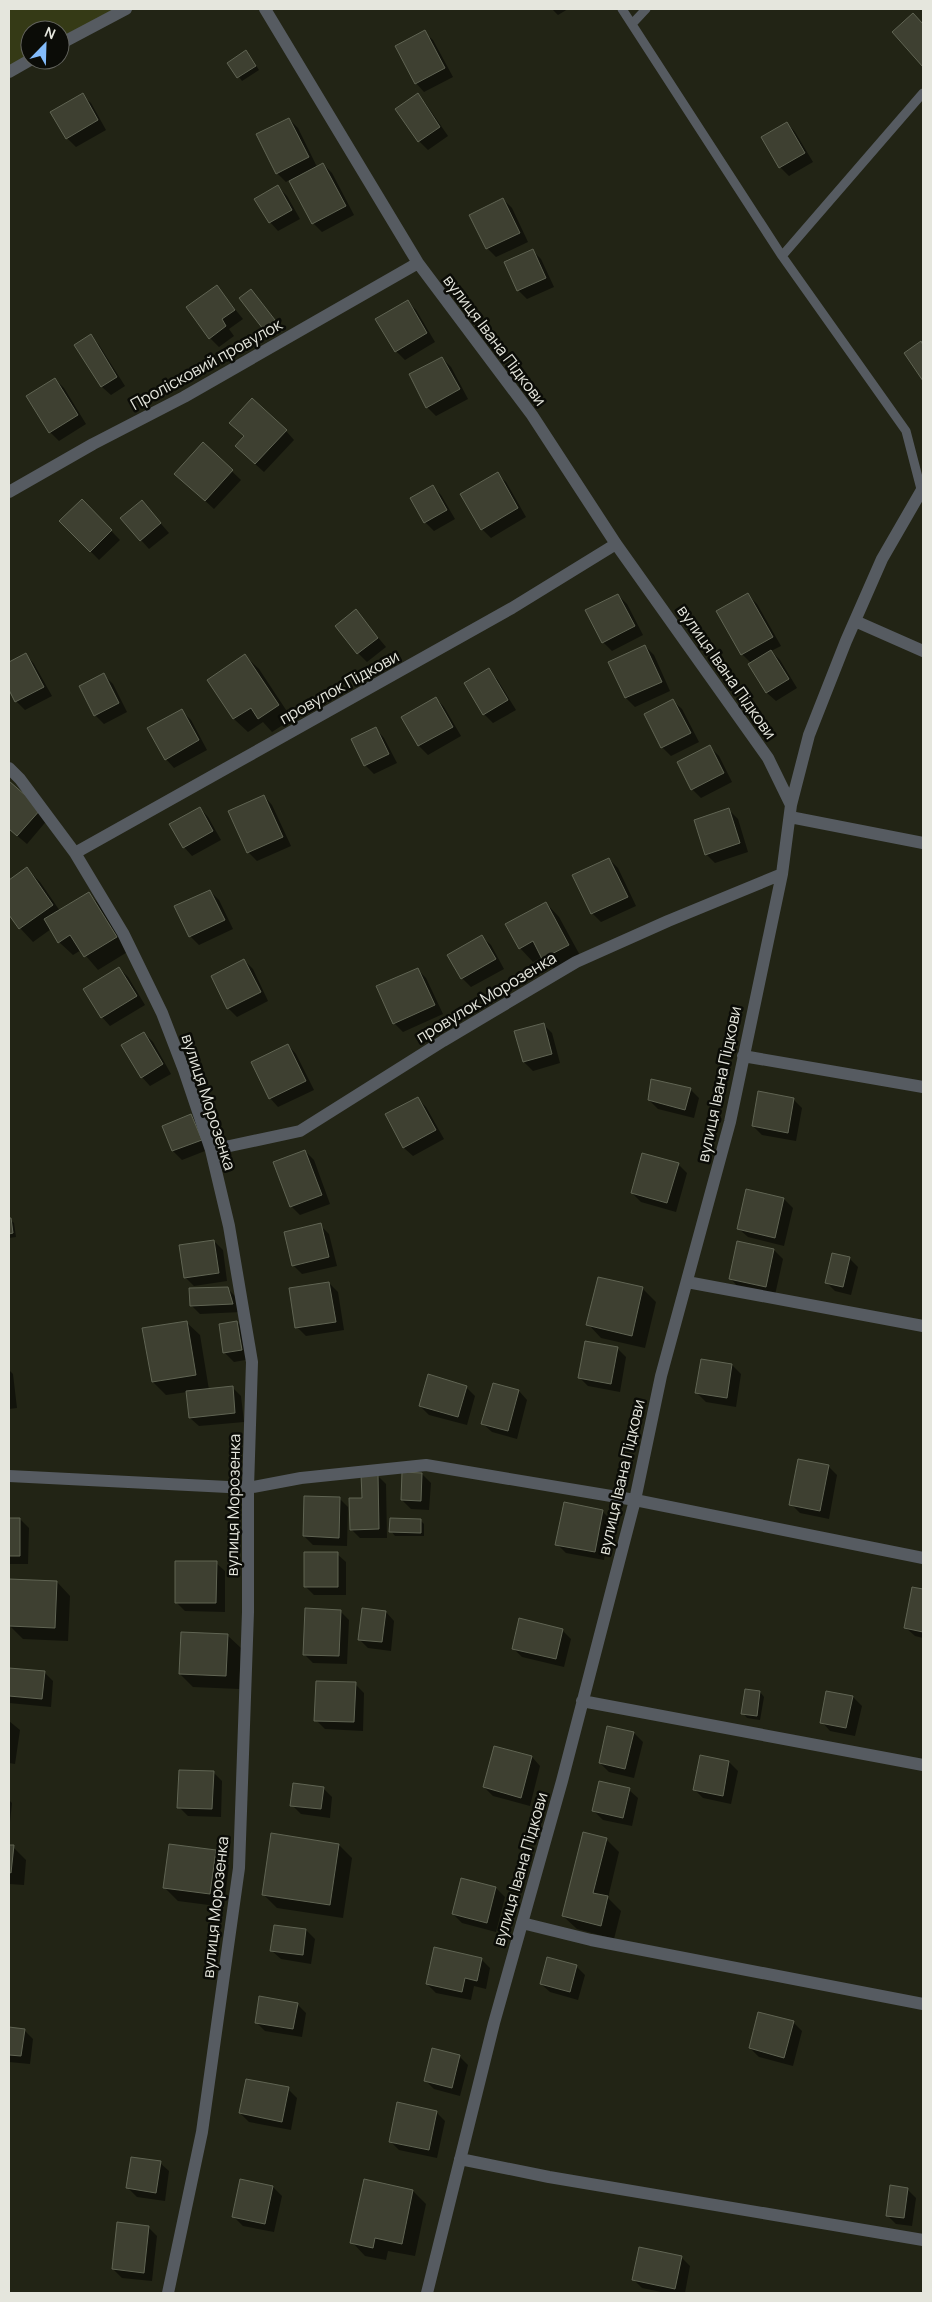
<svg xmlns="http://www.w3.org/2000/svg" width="932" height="2302" font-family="Manrope,sans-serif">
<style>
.green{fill:#353a16}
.shadow{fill:#0007}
.building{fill:#3e4031;stroke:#606453}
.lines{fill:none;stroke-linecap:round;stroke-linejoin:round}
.lane{stroke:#565b61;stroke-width:9}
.street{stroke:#565b61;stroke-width:12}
.labels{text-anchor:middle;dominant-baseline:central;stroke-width:5;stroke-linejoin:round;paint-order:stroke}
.street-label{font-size:16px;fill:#e5e6dd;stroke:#0b0c07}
</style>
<rect width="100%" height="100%" fill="#222415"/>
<!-- green -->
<path class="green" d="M9,9H126L60,44V30H30V60L9,72Z"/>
<!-- shadow -->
<path class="shadow" d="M552,9H568L558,15Z
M424,32L433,40L453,77L424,92L416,83Z
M250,56L259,70L242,81L229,63Z
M82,95L91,103L106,130L76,147L67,138L52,112Z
M418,95L426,104L448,136L428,150L419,141Z
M289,119L298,128L317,167L323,164L332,173L354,215L322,232L313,223L289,180L286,182L277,173Z
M787,123L795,132L813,162L789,176L780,167Z
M278,187L287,196L300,219L278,231L270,222Z
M503,199L512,208L528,242L496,257L487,248Z
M532,250L541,259L554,287L527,299L518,290Z
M217,287L243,319L229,329L234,336L219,347L210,338Z
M251,291L283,329L273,337L241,299Z
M407,301L416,310L435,342L405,360L396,351Z
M91,336L99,345L125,386L111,395L102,387L76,345Z
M442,358L451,367L468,399L436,416L427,407Z
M55,379L64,388L86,424L59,441L50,432L28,396Z
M286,431L294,440L264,472L245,455Z
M203,444L241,480L214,509L185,482Z
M497,474L506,482L526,517L491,538L482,529Z
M432,486L441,495L455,519L434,531L425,522Z
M82,501L120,540L99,560L61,521Z
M142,502L169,533L149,549L141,540Z
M618,595L627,604L643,635L612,651L603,642Z
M748,595L757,604L781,646L771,651L780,660L797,688L776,701L767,693L749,664L751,663L742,654Z
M356,611L386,647L367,662L358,653Z
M645,646L654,655L670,691L635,707L626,698L610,662Z
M26,655L34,664L52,696L25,710L16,701L9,687V664Z
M245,656L259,669L292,719L272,732L263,722L248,732L234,719L209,680Z
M488,670L497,679L516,710L493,723L484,714Z
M104,675L113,684L127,712L104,724L95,715Z
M436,698L444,707L461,736L428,755L419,746L403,717Z
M673,701L682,709L699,742L671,756L662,747L646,715Z
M182,711L191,720L207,750L174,768L166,759Z
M376,729L384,738L397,763L374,774L365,765Z
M710,747L719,756L732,782L701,798L692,789Z
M9,783L49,818L27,844L9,829Z
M264,796L272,805L291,846L257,861L248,852Z
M200,808L208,817L221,840L192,856L184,847Z
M729,810L738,819L748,852L715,863L706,854Z
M609,859L618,868L636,906L601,922L592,913Z
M27,869L40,882L60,911L88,893L102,907L129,951L98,970L81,950L73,955L59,942L51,929L33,942L20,928L9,912V881Z
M210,891L219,900L233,929L199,945L190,936Z
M546,903L559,917L582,959L557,972L542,957L533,962L520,948Z
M482,937L491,945L504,969L471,987L462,978Z
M244,960L253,969L268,1001L237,1017L228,1008Z
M119,968L128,977L145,1005L110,1026L102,1017Z
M417,969L426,978L443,1014L403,1032L394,1023Z
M543,1024L552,1033L560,1063L533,1071L524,1062Z
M144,1033L153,1042L171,1074L150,1086L142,1077Z
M288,1045L296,1054L314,1090L278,1107L270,1098Z
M690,1089L699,1098L694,1118L658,1109L649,1100Z
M417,1098L426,1107L444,1139L413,1156L404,1148L387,1115Z
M793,1099L802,1108L796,1141L762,1135L753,1126Z
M191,1115L200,1124L210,1149L182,1160L173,1151L164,1126Z
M305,1151L314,1160L330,1204L300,1215L291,1206Z
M678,1164L687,1173L676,1212L641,1202L632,1193Z
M784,1199L793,1208L784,1246L748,1237L739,1229Z
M9,1219L14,1223L16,1237L9,1238Z
M320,1225L329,1234L337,1266L302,1274L293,1265Z
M214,1241L223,1250L227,1281L194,1286L185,1277Z
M774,1250L783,1259L775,1295L739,1288L731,1279Z
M849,1258L858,1267L851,1295L835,1291L826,1282Z
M329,1283L338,1292L344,1330L306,1336L297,1327Z
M227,1288L236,1297L241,1312L200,1314L191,1305Z
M643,1289L656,1302L645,1348L601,1338L588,1324Z
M186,1322L200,1335L209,1390L232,1387L241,1396L244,1422L199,1426L190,1418L187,1392L166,1395L153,1382Z
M237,1322L246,1331L251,1359L234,1362L225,1353Z
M617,1348L626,1357L620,1392L588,1386L579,1377Z
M732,1365L741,1374L736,1407L706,1402L697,1393Z
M9,1370L13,1374L17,1408L9,1409Z
M466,1387L475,1396L467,1425L429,1415L420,1406Z
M519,1391L527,1400L517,1439L492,1432L483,1424Z
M828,1466L837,1475L829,1519L800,1513L791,1504Z
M422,1474L431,1483L429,1510L411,1509L402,1500Z
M377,1475L386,1484L387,1538H360L351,1529L363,1499Z
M339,1498L348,1507L347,1546L313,1545L304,1536Z
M602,1511L611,1520L604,1560L566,1553L557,1544Z
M9,1519H20L29,1528L28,1564H9Z
M420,1520L424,1524V1536H395L391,1531Z
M337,1554L346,1562V1595H314L305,1586Z
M216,1563L225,1571V1612L185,1611L176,1602Z
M9,1580L57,1582L70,1596L68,1641L23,1639L9,1625Z
M913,1588L923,1590V1638L915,1636L906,1628Z
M340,1611L349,1620L347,1664L313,1663L304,1654Z
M386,1612L394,1621L391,1651L368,1648L359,1639Z
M562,1630L571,1639L564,1667L522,1657L513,1648Z
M227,1635L241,1648L239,1689L193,1687L180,1674Z
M9,1669L44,1672L53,1681L51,1707L9,1703Z
M355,1684L364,1693L363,1731L325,1729L316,1720Z
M760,1692L764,1697L760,1720L747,1718L743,1713Z
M827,1692L853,1697L862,1706L855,1736L830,1731L822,1722Z
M9,1721L20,1730L15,1764L9,1763Z
M634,1733L643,1742L634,1778L609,1772L600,1763Z
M532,1757L540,1766L530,1806L493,1796L484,1787Z
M729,1762L738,1771L731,1804L703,1798L694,1789Z
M213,1772L222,1781L221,1817L188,1816L179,1807Z
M323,1788L332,1797L330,1818L301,1814L292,1805Z
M629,1790L638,1798L632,1826L603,1820L594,1811Z
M9,1800L12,1803L9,1831Z
M606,1839L619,1852L608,1898L621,1911L614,1939L577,1929L563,1916Z
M339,1845L352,1858L343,1918L277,1908L263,1894Z
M9,1846L13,1847L26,1860L24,1885L9,1884Z
M215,1851L229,1865L224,1907L178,1901L165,1888Z
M462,1880L496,1888L505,1897L496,1932L462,1923L453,1914Z
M306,1930L315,1939L311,1964L281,1959L272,1951Z
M481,1959L490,1968L486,1989L474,1986L471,2000L436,1993L427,1984Z
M576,1966L585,1975L578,2000L550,1992L541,1984Z
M297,2004L306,2013L302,2037L265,2031L256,2022Z
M793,2022L802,2031L793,2066L759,2057L750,2048Z
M9,2029L24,2030L33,2039L30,2064L9,2062Z
M459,2056L468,2065L460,2096L434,2089L425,2080Z
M288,2089L297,2098L291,2130L249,2122L240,2113Z
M436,2112L445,2121L437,2158L399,2150L390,2141Z
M160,2163L169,2171L165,2201L137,2197L128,2188Z
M273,2187L282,2196L274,2232L243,2226L234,2217Z
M907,2189L916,2198L912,2226L896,2224L887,2215Z
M413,2191L426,2204L415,2256L388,2251L386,2260L365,2256L352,2242Z
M148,2227L157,2236L152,2281L122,2278L113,2269Z
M681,2257L690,2266L685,2293H666L642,2288L633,2279Z"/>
<!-- building -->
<path class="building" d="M913,13L923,24V67L892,32Z
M425,30L445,68L415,84L395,46Z
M246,50L256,66L237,78L227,63Z
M83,93L98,120L66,139L50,112Z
M418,93L440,127L418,142L395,109Z
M289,118L309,157L276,174L256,134Z
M787,122L805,153L779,168L761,137Z
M323,163L346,206L312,224L289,181Z
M278,185L292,210L269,223L254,199Z
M503,198L520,233L486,249L469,215Z
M533,249L546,278L517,291L504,262Z
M217,285L235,310L222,319L226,326L209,339L186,307Z
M251,289L275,320L263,329L239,298Z
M408,300L427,333L395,352L375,319Z
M91,334L117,377L101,387L74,345Z
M921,341L923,345V381L904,353Z
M442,357L460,389L426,408L409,374Z
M55,378L78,415L49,433L26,396Z
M252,398L287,430L255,464L235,446L244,436L229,423Z
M203,442L233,470L205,501L174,474Z
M498,472L518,508L481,530L460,494Z
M433,485L447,510L424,523L410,498Z
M82,499L112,530L90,552L59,521Z
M142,500L161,523L140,541L120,518Z
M748,593L773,637L741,655L716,611Z
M618,594L635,626L602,643L585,610Z
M356,609L378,638L357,654L335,626Z
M645,645L662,682L625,698L608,662Z
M771,650L789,679L766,693L748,664Z
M26,653L44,687L15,702L9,690V662Z
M245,654L279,705L258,719L251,708L233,719L207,680Z
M489,668L508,700L483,715L464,683Z
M104,673L119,703L94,716L79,686Z
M436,697L453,727L418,746L401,717Z
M673,699L691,733L661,748L644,714Z
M182,709L199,740L165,760L147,728Z
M376,727L389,754L364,766L351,739Z
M710,745L724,773L691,790L677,762Z
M9,781L41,809L17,836L9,829Z
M264,795L283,837L247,853L228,811Z
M200,807L213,831L183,848L169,824Z
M729,808L740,843L705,855L694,820Z
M609,858L628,897L591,914L572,875Z
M27,867L53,905L19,929L9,915V880Z
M210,890L225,920L189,937L174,906Z
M89,892L117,937L84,957L70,935L58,943L44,919Z
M546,902L569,945L542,959L533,941L519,949L505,924Z
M482,935L496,959L461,979L447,955Z
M244,959L261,992L227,1009L211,976Z
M119,967L137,996L101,1018L83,989Z
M418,968L435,1005L393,1024L376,986Z
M544,1023L552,1054L523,1062L514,1031Z
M144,1032L163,1064L141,1078L121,1045Z
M288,1044L306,1081L269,1099L251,1062Z
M651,1079L691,1088L685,1110L648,1100Z
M758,1091L794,1098L788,1133L752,1126Z
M418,1097L436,1130L403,1148L385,1114Z
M191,1114L202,1140L172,1151L162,1126Z
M305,1150L322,1195L290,1207L273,1162Z
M642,1153L679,1163L667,1203L631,1193Z
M746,1189L784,1198L775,1238L737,1229Z
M9,1218H11L13,1233L9,1234Z
M321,1223L329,1257L292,1266L284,1232Z
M214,1240L219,1273L184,1278L179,1245Z
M737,1241L774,1249L766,1287L729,1279Z
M832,1253L850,1257L843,1287L825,1283Z
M598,1277L643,1287L632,1336L586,1325Z
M329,1282L336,1322L295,1328L289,1288Z
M228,1287L233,1304L190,1306L189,1288Z
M187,1321L196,1375L152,1382L142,1328Z
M237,1321L242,1350L223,1353L219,1324Z
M585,1341L618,1347L611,1384L578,1378Z
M701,1359L732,1364L727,1398L695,1393Z
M428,1374L467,1386L458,1417L419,1406Z
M493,1383L519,1390L508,1431L481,1424Z
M233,1386L235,1413L189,1418L186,1391Z
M798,1459L829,1465L820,1511L789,1505Z
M402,1472L422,1473L421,1501L401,1500Z
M361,1474H378L379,1529L350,1530L349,1498H362Z
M304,1496L340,1497L339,1538L303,1536Z
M564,1502L603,1510L595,1552L555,1545Z
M9,1518H20V1556H9Z
M390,1518L421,1519V1533L389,1532Z
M304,1552H338V1587H304Z
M175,1561H217L216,1603H175Z
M9,1579L57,1581L55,1628L9,1626Z
M912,1587L923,1589V1632L904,1628Z
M305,1608L341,1610L339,1656L303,1655Z
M362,1608L386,1611L382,1642L358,1640Z
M519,1618L563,1629L556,1659L512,1649Z
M181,1632L228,1634L226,1676L179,1674Z
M9,1668L45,1671L42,1699L9,1696Z
M316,1681L356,1682L354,1722L314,1721Z
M745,1689L760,1691L757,1716L741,1714Z
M826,1691L853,1696L846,1728L820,1723Z
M607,1726L634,1732L625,1769L599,1763Z
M494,1746L532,1756L521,1798L483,1787Z
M700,1755L729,1761L723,1796L693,1790Z
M179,1770L214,1771L212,1809L177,1808Z
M599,1781L630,1788L623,1818L592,1811Z
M293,1783L324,1787L321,1809L290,1806Z
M583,1832L607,1838L593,1893L608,1896L601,1926L562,1916Z
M271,1833L339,1844L330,1905L262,1895Z
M169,1844L216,1850L210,1894L163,1888Z
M9,1845H14L11,1873L9,1872Z
M461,1878L496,1887L487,1923L452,1914Z
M274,1925L306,1929L303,1955L270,1951Z
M434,1947L482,1958L477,1981L465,1978L462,1992L426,1984Z
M547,1957L577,1965L570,1992L540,1984Z
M259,1996L298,2003L293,2029L255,2023Z
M758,2012L794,2021L784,2058L749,2048Z
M9,2027L25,2029L21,2056L9,2055Z
M432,2048L460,2055L452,2088L424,2081Z
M246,2079L289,2087L282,2122L239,2113Z
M397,2102L437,2111L429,2150L389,2142Z
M131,2157L161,2161L156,2193L126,2188Z
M240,2179L273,2186L265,2224L232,2217Z
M364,2179L413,2190L402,2244L375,2238L373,2248L350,2243Z
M890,2185L908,2188L904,2218L886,2216Z
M117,2222L149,2226L144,2273L112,2269Z
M639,2247L682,2256L675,2289L632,2280Z"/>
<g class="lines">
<!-- lane -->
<path class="lane" d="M622,9L782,256L906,431L921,489
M632,24L646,9
M782,256L923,93"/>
<!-- street -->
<path class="street" d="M265,9L418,263L532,415L616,544L768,758L791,805L782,874L730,1122L661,1376L635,1500L562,1781L494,2023L427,2293
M60,44L126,9
M9,72L30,60
M9,492L93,444L184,397L418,263
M855,621L923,651
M9,768L20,779L75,853L123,933L162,1013L184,1070L211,1150L229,1226L252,1362L248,1488V1612L239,1868L202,2132L168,2293
M791,805L809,735L846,641L882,559L923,488
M790,817L923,843
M75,853L512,608L616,544
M743,1056L923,1087
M211,1150L300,1131L443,1041L576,962L668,921L782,874
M687,1282L923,1326
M9,1476L248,1488L301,1478L426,1465L635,1500L923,1558
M582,1701L923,1765
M522,1923L591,1940L923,2004
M460,2159L549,2177L923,2240"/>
</g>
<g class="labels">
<!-- street labels -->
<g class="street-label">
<text transform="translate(495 340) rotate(53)">вулиця Івана Підкови</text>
<text transform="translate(206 364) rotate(-29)">Пролісковий провулок</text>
<text transform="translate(727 672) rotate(55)">вулиця Івана Підкови</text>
<text transform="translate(339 687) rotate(-29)">провулок Підкови</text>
<text transform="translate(486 997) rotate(-31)">провулок Морозенка</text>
<text transform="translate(719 1084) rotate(-78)">вулиця Івана Підкови</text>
<text transform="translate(209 1102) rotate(72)">вулиця Морозенка</text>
<text transform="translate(621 1477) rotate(-77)">вулиця Івана Підкови</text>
<text transform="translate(233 1505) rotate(-89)">вулиця Морозенка</text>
<text transform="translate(520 1869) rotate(-74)">вулиця Івана Підкови</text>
<text transform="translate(215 1907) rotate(-84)">вулиця Морозенка</text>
</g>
</g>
<!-- border -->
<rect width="932" height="2302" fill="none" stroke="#e5e6dd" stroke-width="20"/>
<!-- north arrow -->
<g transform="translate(45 45) rotate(23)"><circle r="24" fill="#0b0c07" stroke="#62635d"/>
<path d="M0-4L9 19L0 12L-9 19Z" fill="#83bcfb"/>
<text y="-8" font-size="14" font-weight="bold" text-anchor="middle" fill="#e5e6dd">N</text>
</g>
</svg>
